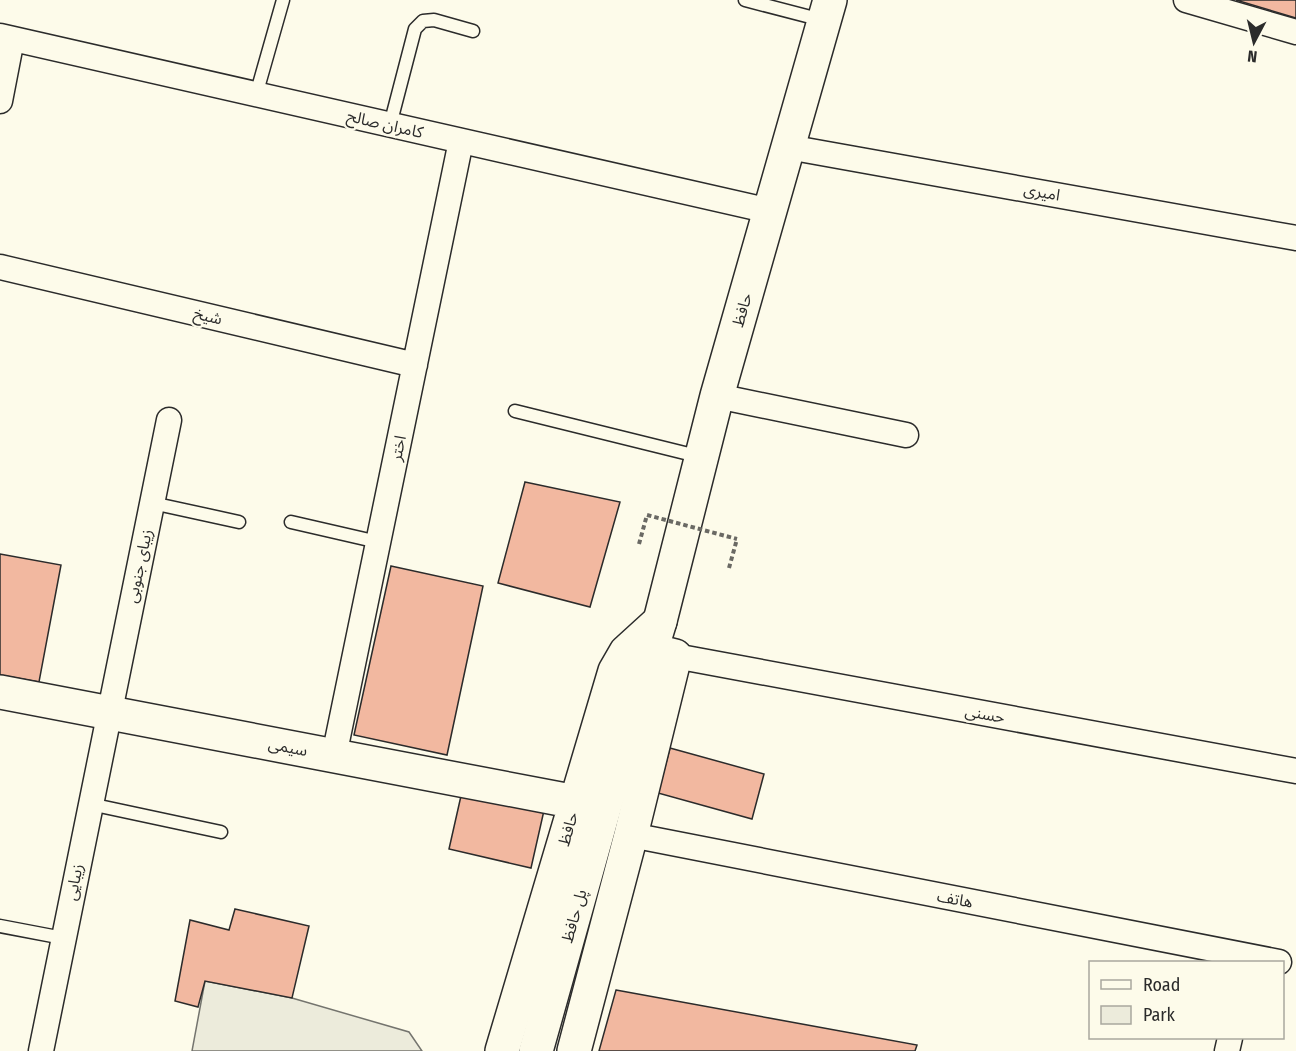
<svg xmlns="http://www.w3.org/2000/svg" width="1296" height="1051" font-family="'Fira Sans Condensed','Noto Sans Arabic',sans-serif">
<style>
.green{fill:#ecebdb;stroke:#74746e;stroke-width:1.5}
.building{fill:#f2b8a0;stroke:#2b2b2b;stroke-width:1.5}
.lines{fill:none;stroke-linecap:round;stroke-linejoin:round}
.lane-casing{stroke:#2b2b2b;stroke-width:15}
.street-casing{stroke:#2b2b2b;stroke-width:27}
.secondary-casing{stroke:#2b2b2b;stroke-width:36}
.primary-casing{stroke:#2b2b2b;stroke-width:36}
.path{stroke:#6a6964;stroke-width:4;stroke-dasharray:4.5 3;stroke-linecap:butt}
.lane{stroke:#fdfbea;stroke-width:12}
.street{stroke:#fdfbea;stroke-width:24}
.secondary{stroke:#fdfbea;stroke-width:33}
.primary{stroke:#fdfbea;stroke-width:33}
.path-bridge{stroke:#6a6964;stroke-width:4;stroke-dasharray:4.5 3;stroke-linecap:butt}
.labels{text-anchor:middle;dominant-baseline:central;stroke-width:4.5;stroke-linejoin:round;paint-order:stroke}
.street-label{font-size:16px;fill:#2b2b2b;stroke:#fdfbea}
</style>
<rect width="100%" height="100%" fill="#fdfbea"/>
<!-- green -->
<path class="green" d="M205,981L292,998L409,1032L422,1051H192Z"/>
<!-- building -->
<path class="building" d="M1236,0H1296V18Z
M525,482L620,502L590,607L498,583Z
M0,554L61,565L39,682L0,675Z
M391,566L483,586L447,755L354,735Z
M670,748L764,774L752,819L658,793Z
M463,787L545,806L531,868L449,849Z
M235,909L309,926L292,998L205,981L198,1007L175,1001L190,920L229,930Z
M616,990L917,1045L915,1051H599Z"/>
<g class="lines">
<!-- lane casing -->
<g class="lane-casing">
<path id="lane" d="M745,0L822,20
M256,95L283,0
M390,125L415,29L423,21L434,20L473,31
M515,411L701,457
M152,503L239,522
M291,522L378,542
M90,804L221,832
M0,926L63,938"/>
</g>
<!-- street casing -->
<g class="street-casing">
<path id="street" d="M1186,0L1296,32
M0,36L770,211
M0,101L12,39
M788,147L1296,238
M0,267L415,365
M717,396L906,435
M675,656L1296,771
M334,756L461,141
M631,835L1279,962
M41,1051L169,420
M1227,1051L1230,1038"/>
</g>
<!-- secondary casing -->
<g class="secondary-casing">
<path id="secondary" d="M0,692L576,802
M502,1051L615,671L626,652L660,621
M574,1051L631,835L675,656L651,650"/>
</g>
<!-- primary casing -->
<g class="primary-casing">
<path id="primary" d="M536,1051L612,780L660,621L717,396L830,0"/>
</g>
<!-- path -->
<path class="path" d="M639,544L647,515
M729,568L737,539"/>
<!-- lane -->
<use href="#lane" class="lane"/>
<!-- street -->
<use href="#street" class="street"/>
<!-- secondary -->
<use href="#secondary" class="secondary"/>
<!-- primary -->
<use href="#primary" class="primary"/>
<!-- path-bridge -->
<path class="path-bridge" d="M647,515L737,539"/>
</g>
<g class="labels">
<!-- street labels -->
<g class="street-label">
<text transform="translate(385 124) rotate(13)">کامران صالح</text>
<text transform="translate(1042 192) rotate(10)">امیری</text>
<text transform="translate(742 310) rotate(-74)">حافظ</text>
<text transform="translate(208 316) rotate(13)">شیخ</text>
<text transform="translate(398 448) rotate(-78)">اختر</text>
<text transform="translate(139 566) rotate(-78)">زیبای جنوبی</text>
<text transform="translate(985 714) rotate(10)">حسنی</text>
<text transform="translate(288 747) rotate(11)">سیمی</text>
<text transform="translate(568 829) rotate(-74)">حافظ</text>
<text transform="translate(74 882) rotate(-79)">زیبایی</text>
<text transform="translate(955 899) rotate(11)">هاتف</text>
<text transform="translate(574 916) rotate(-74)">پل حافظ</text>
</g>
</g>
<!-- legend -->
<rect x="1089" y="961" width="195" height="78" fill="#fdfbea" stroke="#a9a89e" stroke-width="1.5"/>
<rect x="1101" y="980" width="30" height="9" fill="#fdfbea" stroke="#a9a89e" stroke-width="1.5"/>
<text x="1143" y="991" font-size="18" fill="#2b2b2b">Road</text>
<rect x="1101" y="1006" width="30" height="18" fill="#ecebdb" stroke="#a9a89e" stroke-width="1.5"/>
<text x="1143" y="1021" font-size="18" fill="#2b2b2b">Park</text>
<!-- north arrow -->
<g transform="translate(1254 42) rotate(187)" stroke="#fdfbea" stroke-width="4.5" paint-order="stroke">
<path d="M0-4.5L10 22L0 15L-10 22Z" fill="#2b2b2b"/>
<text y="-9" font-size="16" font-weight="bold" text-anchor="middle" fill="#2b2b2b">N</text>
</g>
</svg>
